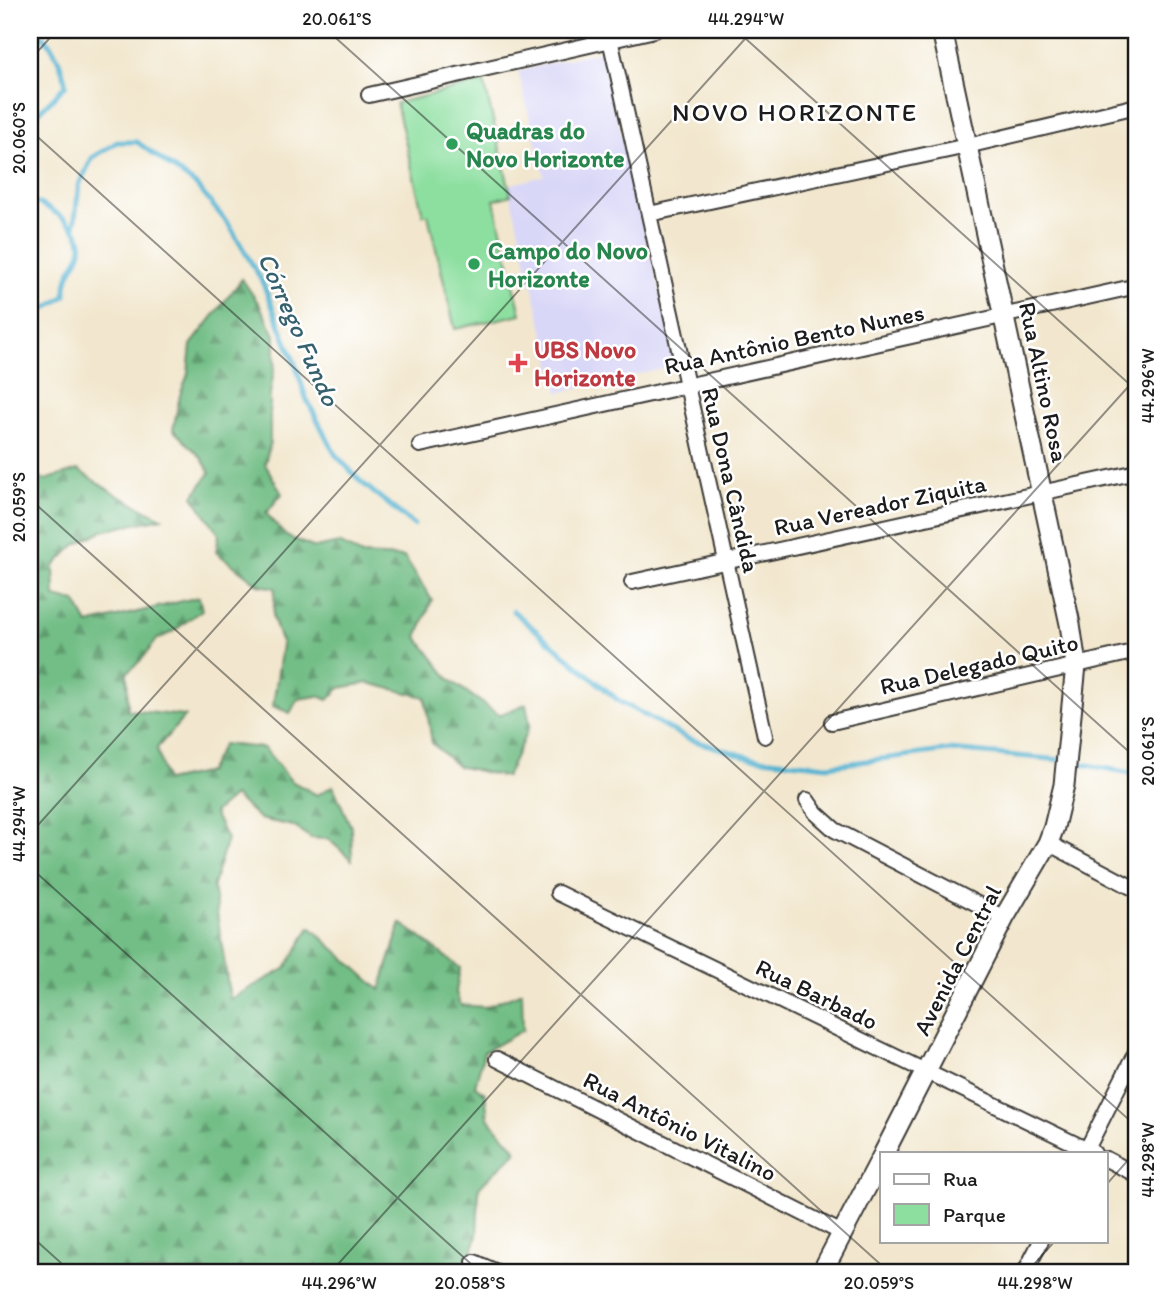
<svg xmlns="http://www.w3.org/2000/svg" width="1167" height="1302" font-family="Itim,sans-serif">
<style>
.built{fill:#d9d7f7}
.green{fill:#8ddfa0;stroke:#547e5e;stroke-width:2}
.forest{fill:url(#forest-firs);stroke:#476d51;stroke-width:2}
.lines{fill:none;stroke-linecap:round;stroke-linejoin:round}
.stream{stroke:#53b3d1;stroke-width:5}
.street-casing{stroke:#3c3a37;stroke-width:18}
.secondary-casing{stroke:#3c3a37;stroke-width:23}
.street{stroke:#fff;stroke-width:14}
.secondary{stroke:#fff;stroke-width:19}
.ticks{fill:none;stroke:#1c1c1c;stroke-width:2;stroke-opacity:0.45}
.leisure-dot{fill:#2e9e5b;stroke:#fff;stroke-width:2.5}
.health-dot{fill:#e0444e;stroke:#fff;stroke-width:2.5}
.labels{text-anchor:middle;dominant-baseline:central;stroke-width:5;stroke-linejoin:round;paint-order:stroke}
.leisure-label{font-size:24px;font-weight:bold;fill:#27864d;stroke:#fff;text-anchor:start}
.street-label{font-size:24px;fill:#1c1c1c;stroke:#fff}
.health-label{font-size:24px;font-weight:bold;fill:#be3a42;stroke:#fff;text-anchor:start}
.neighbourhood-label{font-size:26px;letter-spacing:2px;fill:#1c1c1c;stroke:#fff}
.water-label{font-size:26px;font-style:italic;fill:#35606d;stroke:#fff}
.neatline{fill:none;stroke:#1c1c1c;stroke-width:2.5}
.ticks-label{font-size:18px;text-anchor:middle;fill:#1c1c1c}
</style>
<defs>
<pattern id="forest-firs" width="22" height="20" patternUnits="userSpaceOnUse" patternTransform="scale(1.75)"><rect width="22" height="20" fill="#72be86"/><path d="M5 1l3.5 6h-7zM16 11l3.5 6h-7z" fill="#5d9a6d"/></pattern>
</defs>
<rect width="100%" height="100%" fill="#fff"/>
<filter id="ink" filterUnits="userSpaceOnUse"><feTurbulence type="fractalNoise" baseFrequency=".0143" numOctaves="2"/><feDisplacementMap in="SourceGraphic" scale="14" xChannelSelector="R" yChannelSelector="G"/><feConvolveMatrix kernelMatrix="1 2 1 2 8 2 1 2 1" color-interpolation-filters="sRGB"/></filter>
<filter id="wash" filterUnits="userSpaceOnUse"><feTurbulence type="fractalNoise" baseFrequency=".00686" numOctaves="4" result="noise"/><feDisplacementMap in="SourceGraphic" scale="28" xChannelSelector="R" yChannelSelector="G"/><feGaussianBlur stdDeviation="1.57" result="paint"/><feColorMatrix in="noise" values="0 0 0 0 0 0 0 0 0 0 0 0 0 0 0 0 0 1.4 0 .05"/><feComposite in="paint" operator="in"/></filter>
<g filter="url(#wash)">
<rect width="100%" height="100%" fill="#f2e7ce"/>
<!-- built -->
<path class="built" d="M601,51L678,365L558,393L508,185L544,176L518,71Z"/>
<!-- green -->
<path class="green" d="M484,82L511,195L494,200L521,314L455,329L428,215H423L396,103Z"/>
<!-- forest -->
<path class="forest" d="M242,279L259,304L275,335V364L270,394V443L265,464L282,494L266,513L286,536L315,548L339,543L362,555L404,557L432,600L417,637L450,680L499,715L526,704L530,725L506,777L457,766L432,743L425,697L368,683L340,688L328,700L319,696L298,699L290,713L273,706L282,645L273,617L275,588L259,585L216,552L219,534L193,496L210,473L201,457L173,430L180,395L188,374L191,345Z
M78,470L115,494L162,518L102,531L75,545L54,566L55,597L76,602L88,624L199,597L202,610C185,621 176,633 157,639L143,658L127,673L128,710L185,716L157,748L166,781L208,772L223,744L264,748L291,781L317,795L333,786L351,827L352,860L328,839L311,838L293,826L260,819L234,796L214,813L227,839L213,886L230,999L286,968L310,927L380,990L401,923L460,968L456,992L460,1005L485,1007L522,992L523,1030L484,1052L475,1086L485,1093L488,1118L517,1151L479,1187L477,1236L467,1267L479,1272H30V471L45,480Z"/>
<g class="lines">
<!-- stream -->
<path class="stream" d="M30,127L39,112L66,85C61,62 54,45 36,30
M30,200C49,207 85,227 81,250C80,259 72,266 69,275C66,281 66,289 65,296L30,319
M74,228L79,185L92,158L117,142H137L196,185L229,225L262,281L296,366L306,398L335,454L361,482L414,525
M513,611L619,701L688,739L752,758L828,766L950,750L1062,760
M1071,762L1137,774"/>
</g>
</g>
<g filter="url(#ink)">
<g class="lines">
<!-- street casing -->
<g class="street-casing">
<path id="street" d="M608,30L765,736
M369,95L655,30
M649,214L967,146L1137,106
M420,445L1137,286
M632,582L1137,472
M832,722L1137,651
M807,800L816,813L835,830L1004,918
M1048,843L1137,890
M558,893L1094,1153
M497,1059L842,1233
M1085,1153L1137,1050
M1106,1159L1137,1175
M474,1262L497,1272
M1025,1272L1041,1241"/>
</g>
<!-- secondary casing -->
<g class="secondary-casing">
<path id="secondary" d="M884,1153L1004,918L1048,843L1054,827L1064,785L1076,665L1070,624L942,30
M822,1272L882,1157"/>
</g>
<!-- street -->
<use href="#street" class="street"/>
<!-- secondary -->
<use href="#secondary" class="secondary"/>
</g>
</g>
<!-- ticks -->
<path class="ticks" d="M327,30L1137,759M736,30L1137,391M30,60L57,30M30,130L1137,1127M30,499L889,1272M30,834L753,30M30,867L480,1272M1106,1185L1137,1150M30,1235L71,1272M331,1272L1137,377M1027,1272L1055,1241"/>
<!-- markers -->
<g class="leisure-dot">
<circle cx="452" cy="144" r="7"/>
<circle cx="474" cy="264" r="7"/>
</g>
<path class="health-dot" d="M514.5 352.5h7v7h7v7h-7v7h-7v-7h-7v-7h7z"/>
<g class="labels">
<!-- leisure labels -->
<g class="leisure-label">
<text x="466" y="130">Quadras do<tspan x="466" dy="28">Novo Horizonte</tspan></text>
<text x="488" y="250">Campo do Novo<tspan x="488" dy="28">Horizonte</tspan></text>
</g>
<!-- street labels -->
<g class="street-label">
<text transform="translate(794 339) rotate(-12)">Rua Antônio Bento Nunes</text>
<text transform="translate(1044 382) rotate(78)">Rua Altino Rosa</text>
<text transform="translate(731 480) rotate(77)">Rua Dona Cândida</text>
<text transform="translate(880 505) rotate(-12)">Rua Vereador Ziquita</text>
<text transform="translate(979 664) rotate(-13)">Rua Delegado Quito</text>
<text transform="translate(957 960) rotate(-63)">Avenida Central</text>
<text transform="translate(817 994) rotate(26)">Rua Barbado</text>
<text transform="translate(680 1126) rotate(27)">Rua Antônio Vitalino</text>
</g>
<!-- health labels -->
<g class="health-label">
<text x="534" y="349">UBS Novo<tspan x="534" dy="28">Horizonte</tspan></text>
</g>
<!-- neighbourhood labels -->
<g class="neighbourhood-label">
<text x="795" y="112">NOVO HORIZONTE</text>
</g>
<!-- water labels -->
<g class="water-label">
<text transform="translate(299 329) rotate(66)">Córrego Fundo</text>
</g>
</g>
<!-- margin -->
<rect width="1167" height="1302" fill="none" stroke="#fff" stroke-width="77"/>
<!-- legend -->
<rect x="880" y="1152" width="228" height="91" fill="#ffffff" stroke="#a4a4a4" stroke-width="2"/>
<rect x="894" y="1174" width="35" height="10" fill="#ffffff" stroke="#a4a4a4" stroke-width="2"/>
<text x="943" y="1186" font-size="21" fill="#1c1c1c">Rua</text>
<rect x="894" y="1204" width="35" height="21" fill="#8ddfa0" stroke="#a4a4a4" stroke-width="2"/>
<text x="943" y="1222" font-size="21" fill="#1c1c1c">Parque</text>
<rect x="38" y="38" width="1090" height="1226" class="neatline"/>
<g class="ticks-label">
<text x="337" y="25">20.061°S</text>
<text x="746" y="25">44.294°W</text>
<text transform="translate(19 138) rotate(-90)" y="6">20.060°S</text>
<text transform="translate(1148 386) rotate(-90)" y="6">44.296°W</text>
<text transform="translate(19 507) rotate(-90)" y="6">20.059°S</text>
<text transform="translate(1148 751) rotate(-90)" y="6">20.061°S</text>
<text transform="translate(19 824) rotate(-90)" y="6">44.294°W</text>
<text transform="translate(1148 1160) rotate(-90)" y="6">44.298°W</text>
<text x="339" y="1289">44.296°W</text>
<text x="470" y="1289">20.058°S</text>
<text x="879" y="1289">20.059°S</text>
<text x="1035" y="1289">44.298°W</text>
</g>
</svg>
